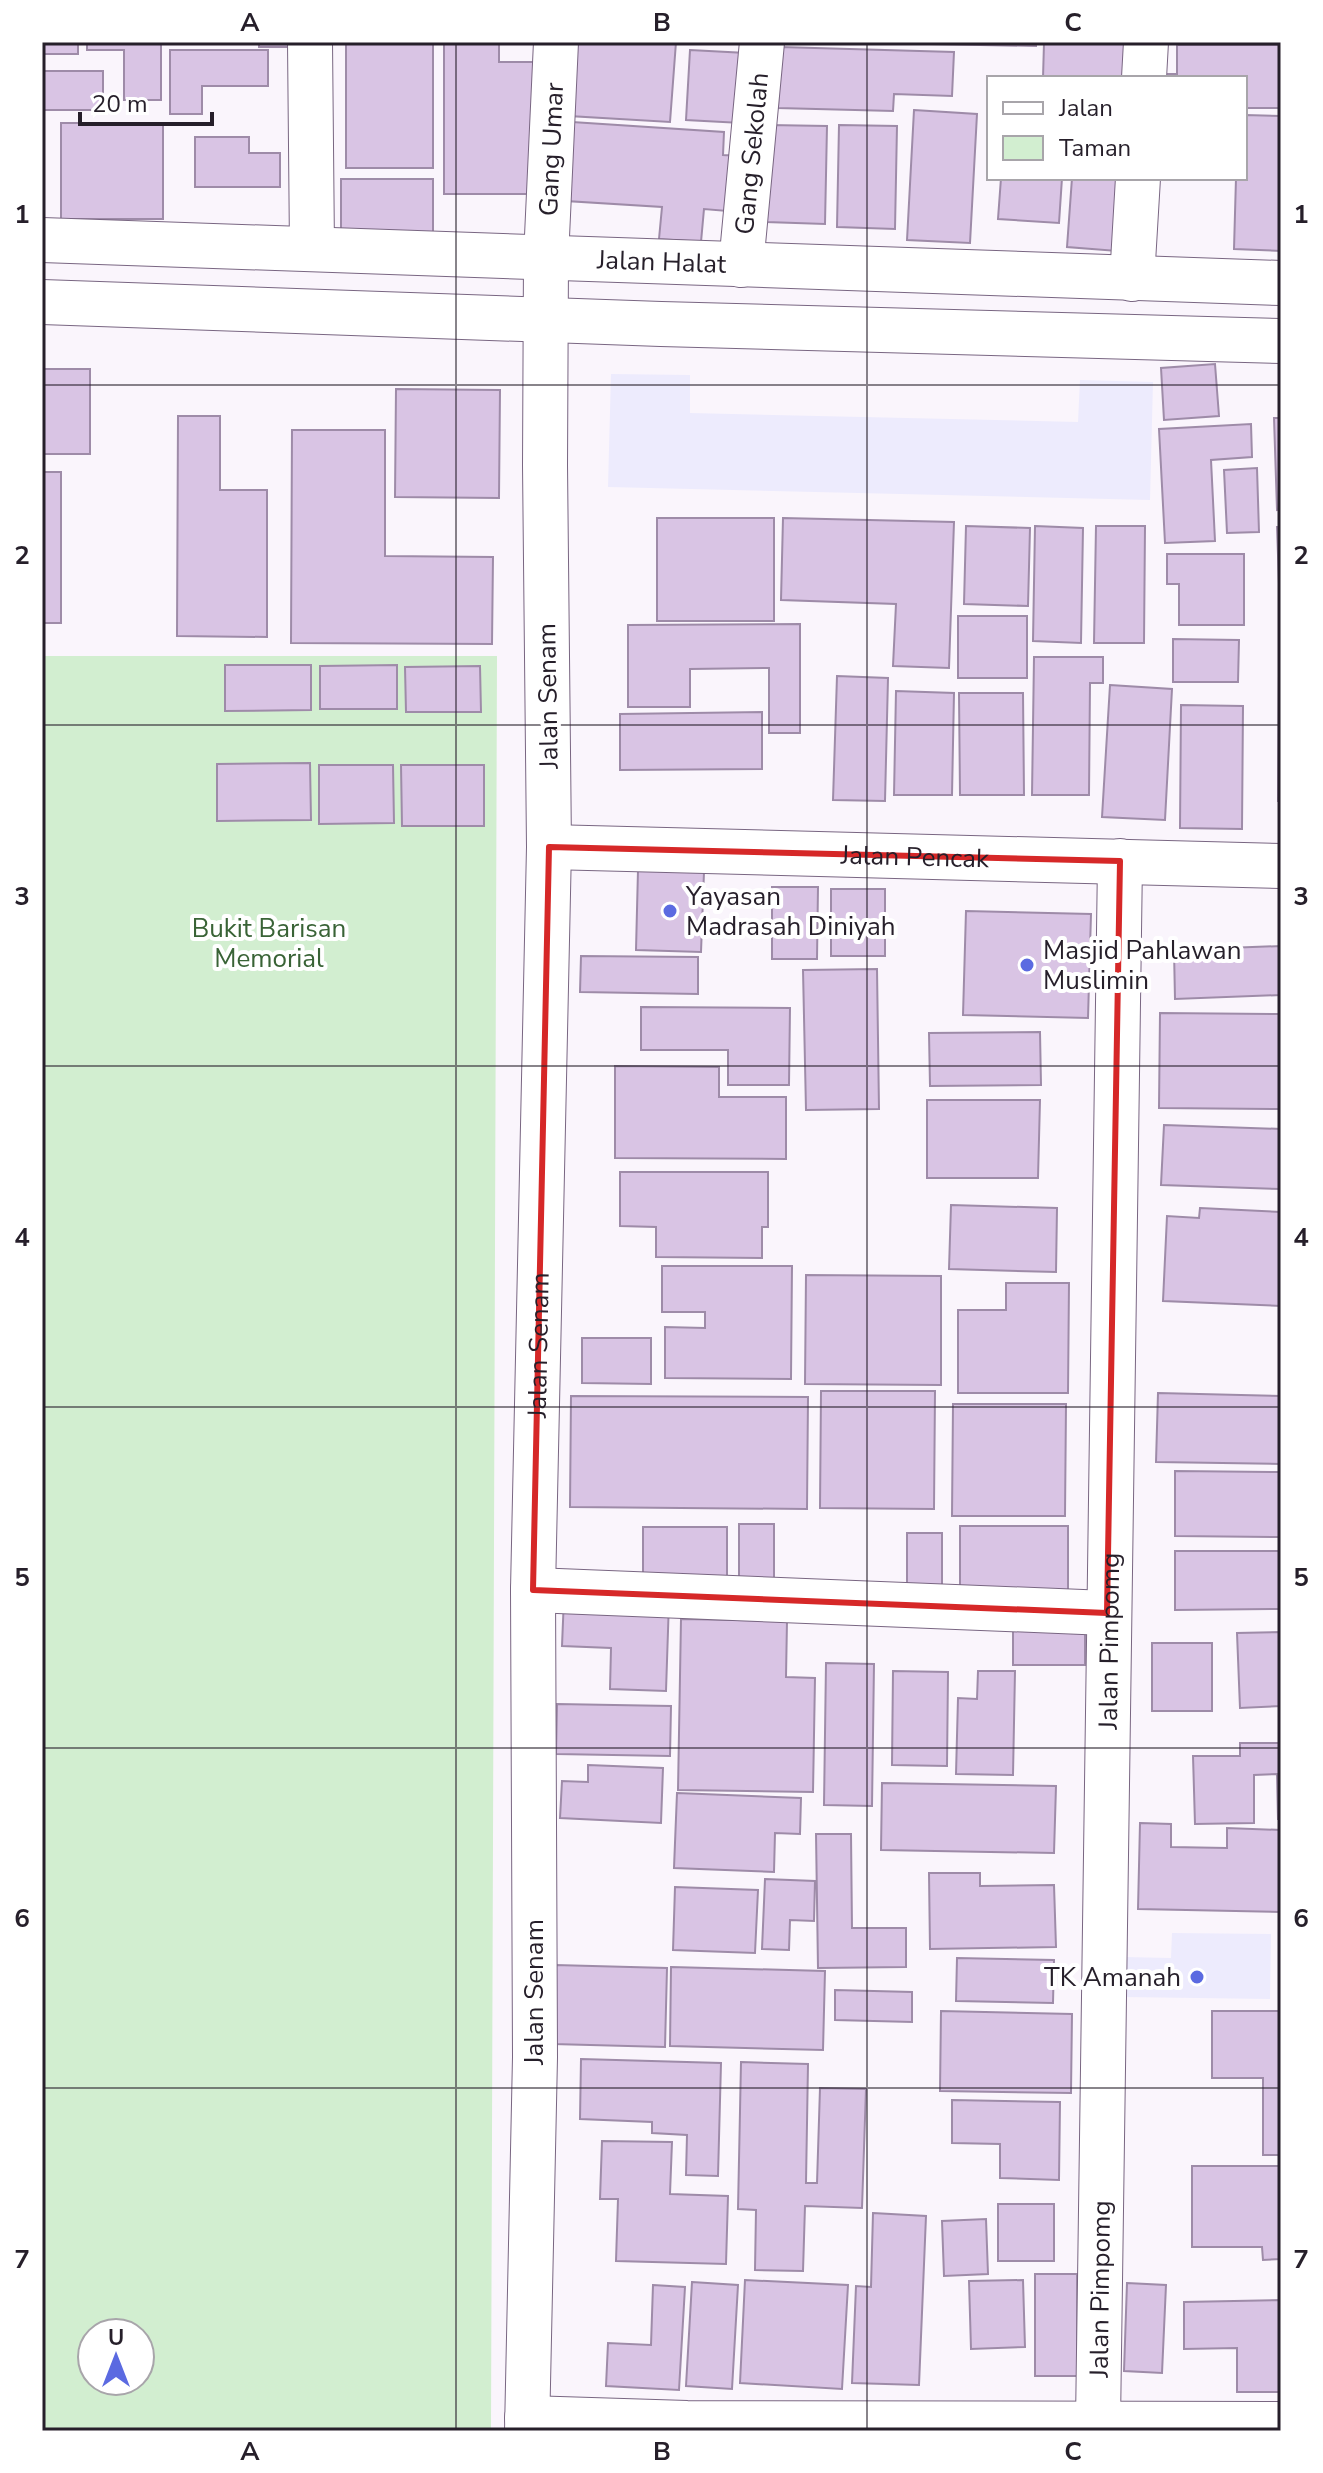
<svg xmlns="http://www.w3.org/2000/svg" width="1323" height="2473" font-family="'Nunito Sans',sans-serif">
<style>
.education{fill:#edebfd}
.green{fill:#d2eed0;fill-rule:evenodd}
.building{fill:#d9c4e4;stroke:#9e8ba8;stroke-width:2}
.lines{fill:none;stroke-linecap:round;stroke-linejoin:round}
.minor-casing{stroke:#796682;stroke-width:46}
.major-casing{stroke:#796682;stroke-width:46}
.minor{stroke:#fff;stroke-width:44}
.major{stroke:#fff;stroke-width:44}
.marked{fill:none;stroke:#d62828;stroke-width:6;stroke-linejoin:round}
.grid{fill:none;stroke:#261f2a;stroke-width:2;stroke-opacity:0.55}
.poi-dot{fill:#5b6ae1;stroke:#fff;stroke-width:3}
.labels{text-anchor:middle;dominant-baseline:central;stroke-width:8;stroke-linejoin:round;paint-order:stroke}
.street-label{font-size:26px;fill:#261f2a;stroke:#fff}
.poi-label{font-size:26px;fill:#261f2a;stroke:#fff;text-anchor:start}
.park-label{font-size:26px;fill:#396336;stroke:#fff}
.neatline{fill:none;stroke:#261f2a;stroke-width:3}
.grid-label{font-size:26px;text-anchor:middle;font-weight:bold;fill:#261f2a}
</style>
<rect width="100%" height="100%" fill="#faf5fc"/>
<!-- education -->
<path class="education" d="M611,374L690,375V413L1078,422L1080,380L1153,382L1150,500L608,487Z
M1172,1933L1271,1934L1270,1999L1123,1997L1124,1957L1171,1958Z"/>
<!-- green -->
<path class="green" d="M42,656H497L491,2431H42ZM92,2333H140V2381H92Z"/>
<!-- building -->
<path class="building" d="M42,42H78V54H42Z
M87,42H161V100H124V50H87Z
M259,42H291V47H259Z
M346,42H433V168H346Z
M444,42H499V62H543V194H444Z
M573,42H676L670,122L569,116Z
M930,42H1036V46L930,44Z
M1044,43L1140,44L1139,78H1043Z
M1177,45H1281V108H1245V78H1167V74H1177Z
M780,47L954,52L952,96L894,94L893,111L778,108Z
M170,50H268V86H202V114H170Z
M690,50L746,53L741,123L686,120Z
M42,71H103V110H42Z
M914,110L977,114L970,243L907,240Z
M1245,115L1281,116V251L1234,249L1236,178H1245Z
M572,122L724,132L723,155L743,156L739,212L704,209L701,242L659,239L662,207L566,201Z
M61,123H163V219H61Z
M769,125L827,126L825,224L766,222Z
M839,125L897,126L895,229L837,227Z
M195,137H249V153H280V187H195Z
M1001,178H1062L1059,223L998,219Z
M1072,178H1122L1117,251L1067,247Z
M341,179H433V237H341Z
M1215,364L1219,416L1164,420L1161,368Z
M42,369H90V454H42Z
M396,389L500,390L499,498L395,497Z
M178,416H220V490H267V637L177,636Z
M1274,418H1281V509L1277,510Z
M1251,424L1252,457L1211,460L1215,541L1165,543L1159,429Z
M292,430H385V556L493,557L492,644L291,643Z
M1257,468L1259,532L1227,533L1224,470Z
M42,472H61V623H42Z
M657,518H774V621H657Z
M783,518L954,522L949,668L893,666L896,604L781,600Z
M966,526L1030,528L1028,606L964,604Z
M1035,526L1083,528L1081,643L1033,641Z
M1096,526H1145L1144,643H1094Z
M1277,527H1281V583H1279Z
M1167,554H1244V625H1179V584H1167Z
M958,616H1027V678H958Z
M800,624V733H769V668L690,669V707H628V625Z
M1173,639L1239,640L1238,682H1173Z
M1034,657H1103V683H1090L1089,795H1032Z
M225,665H311V710L225,711Z
M397,665V709H320V666Z
M480,666L481,712H406L405,667Z
M1279,673H1281V801H1278Z
M837,676L888,678L885,801L833,800Z
M1110,685L1172,689L1165,820L1102,817Z
M896,691L954,693L952,795H894Z
M959,693H1023L1024,795H960Z
M1181,705L1243,706L1242,829L1180,828Z
M762,712V769L620,770V714Z
M310,763L311,820L217,821V764Z
M319,765H393L394,823L319,824Z
M401,765H484V826H402Z
M638,870L704,872L701,952L636,950Z
M772,887H818L817,959H772Z
M831,889H885V956H831Z
M966,911L1091,914L1088,1018L963,1015Z
M1281,946V995L1175,999L1174,950Z
M581,956L698,957V994L580,992Z
M877,969L879,1109L806,1110L803,970Z
M641,1007L790,1008L789,1085H728V1050H641Z
M1160,1013L1281,1014V1109L1159,1108Z
M1040,1032L1041,1085L930,1086L929,1033Z
M615,1066L719,1067V1097H786V1159L615,1158Z
M927,1100H1040L1038,1178H927Z
M1164,1125L1281,1129V1189L1161,1185Z
M620,1172H768V1227H762V1258L656,1257V1227L620,1226Z
M951,1205L1057,1208L1056,1272L949,1269Z
M1200,1208L1281,1212V1306L1163,1301L1167,1216L1199,1218Z
M662,1266H792L791,1379L665,1378V1327L705,1328V1312H662Z
M806,1275L941,1276V1385L805,1384Z
M1006,1283H1069L1068,1393H958V1310H1006Z
M582,1338H651V1384L582,1383Z
M821,1391H935L934,1509L820,1508Z
M1158,1393L1281,1396V1464L1156,1462Z
M571,1396L808,1397L807,1509L570,1507Z
M953,1404H1066L1065,1516H952Z
M1175,1471L1281,1472V1537L1175,1536Z
M739,1524H774V1582H739Z
M960,1526H1068V1604L960,1603Z
M643,1527H727V1583L643,1582Z
M907,1533H942V1594H907Z
M1175,1551H1281V1609L1175,1610Z
M564,1597L669,1601L666,1691L610,1689L611,1648L562,1646Z
M681,1619L787,1621L786,1677L815,1678L813,1792L678,1790Z
M1013,1623H1085V1665H1013Z
M1281,1632V1706L1240,1708L1237,1633Z
M1152,1643H1212V1711H1152Z
M826,1663L874,1664L872,1806L824,1805Z
M893,1671L948,1672L947,1766L892,1765Z
M978,1671H1015L1013,1775L956,1774L958,1698L977,1699Z
M557,1704L671,1706L670,1756L556,1754Z
M1240,1743H1281V1819H1278L1277,1774L1254,1775V1823L1195,1824L1193,1756H1240Z
M588,1765L663,1768L661,1823L560,1818L562,1781L588,1782Z
M882,1783L1056,1786L1054,1853L881,1850Z
M677,1793L801,1798L800,1834L775,1833L774,1872L674,1868Z
M1140,1823L1171,1824V1847L1227,1848V1828L1281,1830V1912L1138,1909Z
M816,1834H851L852,1928H906V1967L818,1968Z
M929,1873H980V1886L1054,1885L1056,1947L930,1949Z
M765,1879L815,1881L814,1921L790,1920L789,1950L762,1949Z
M675,1887L758,1890L755,1953L673,1950Z
M957,1958L1054,1960L1053,2003L956,2001Z
M555,1965L667,1968L665,2047L553,2044Z
M671,1967L825,1971L823,2050L670,2046Z
M835,1990L912,1992V2022L835,2020Z
M941,2011L1072,2014L1071,2093L940,2091Z
M1212,2011H1281V2155H1263V2078H1212Z
M581,2059L721,2063L718,2176L686,2175L687,2135L652,2133V2122L580,2119Z
M741,2062L808,2064L806,2183H817L820,2088L866,2089L862,2208L805,2206L803,2271L755,2270L756,2210L738,2209Z
M952,2100L1060,2102L1059,2180L1000,2178V2144L952,2143Z
M602,2141L672,2142L670,2194L728,2196L726,2264L616,2261L618,2199H600Z
M1192,2166H1281V2259L1263,2260L1262,2247H1192Z
M998,2204H1054V2261H998Z
M873,2213L926,2216L919,2385L852,2383L856,2286L871,2287Z
M986,2219L988,2274L944,2276L942,2221Z
M1035,2274H1077V2376H1035Z
M745,2280L848,2285L842,2389L740,2383Z
M1023,2280L1025,2347L971,2349L969,2281Z
M692,2282L738,2285L732,2389L686,2386Z
M1127,2283L1166,2285L1162,2373L1124,2371Z
M653,2285L685,2287L679,2390L606,2386L608,2343L651,2345Z
M1281,2300V2392H1237V2348L1184,2349V2302Z"/>
<g class="lines">
<!-- minor casing -->
<g class="minor-casing">
<g id="minor">
<path d="M310,42L312,249"/>
<path d="M1144,78L1146,42"/>
<path id="s1" d="M741,265L762,42"/>
<path d="M1132,279L1138,178"/>
<path id="s2" d="M549,847L1281,866"/>
<path d="M533,1590L1107,1613"/>
<path d="M527,2418L687,2423L1281,2424"/>
<path id="s3" d="M1098,2423L1120,861"/>
<path id="s4" d="M527,2431L535,2057L533,1590L549,847L545,465L546,258L556,42"/>
</g>
</g>
<!-- major casing -->
<g class="major-casing">
<g id="major">
<path id="s5" d="M42,240L1281,283"/>
<path d="M42,302L661,324L1281,341"/>
</g>
</g>
<!-- minor -->
<use href="#minor" class="minor"/>
<!-- major -->
<use href="#major" class="major"/>
</g>
<!-- marked area -->
<path class="marked" d="M549,847L1120,861L1107,1613L533,1590Z"/>
<!-- grid -->
<path class="grid" d="M456,42V2431M867,42V2431M42,385H1281M42,725H1281M42,1066H1281M42,1407H1281M42,1748H1281M42,2088H1281"/>
<!-- markers -->
<g class="poi-dot">
<circle cx="670" cy="911" r="8"/>
<circle cx="1027" cy="965" r="8"/>
<circle cx="1197" cy="1977" r="8"/>
</g>
<g class="labels">
<!-- street labels -->
<g class="street-label">
<text stroke="none"><textPath href="#s4" startOffset="2282">Gang Umar</textPath></text>
<text stroke="none"><textPath href="#s1" startOffset="112">Gang Sekolah</textPath></text>
<text stroke="none"><textPath href="#s5" startOffset="620">Jalan Halat</textPath></text>
<text transform="translate(548 696) rotate(-91)">Jalan Senam</text>
<text stroke="none"><textPath href="#s2" startOffset="366">Jalan Pencak</textPath></text>
<text stroke="none"><textPath href="#s4" startOffset="1086">Jalan Senam</textPath></text>
<text stroke="none"><textPath href="#s3" startOffset="782">Jalan Pimpomg</textPath></text>
<text transform="translate(534 1992) rotate(-90)">Jalan Senam</text>
<text stroke="none"><textPath href="#s3" startOffset="134">Jalan Pimpomg</textPath></text>
</g>
<!-- poi labels -->
<g class="poi-label">
<text x="686" y="896">Yayasan<tspan x="686" dy="30">Madrasah Diniyah</tspan></text>
<text x="1043" y="950">Masjid Pahlawan<tspan x="1043" dy="30">Muslimin</tspan></text>
<text x="1181" y="1977" text-anchor="end">TK Amanah</text>
</g>
<!-- park labels -->
<g class="park-label">
<text x="269" y="928">Bukit Barisan<tspan x="269" dy="30">Memorial</tspan></text>
</g>
</g>
<!-- border -->
<rect width="1323" height="2473" fill="none" stroke="#ffffff" stroke-width="88"/>
<!-- legend -->
<rect x="987" y="76" width="260" height="104" fill="#ffffff" stroke="#a8a5aa" stroke-width="2"/>
<rect x="1003" y="102" width="40" height="12" fill="#ffffff" stroke="#a8a5aa" stroke-width="2"/>
<text x="1059" y="116" font-size="24" fill="#261f2a">Jalan</text>
<rect x="1003" y="136" width="40" height="24" fill="#d2eed0" stroke="#a8a5aa" stroke-width="2"/>
<text x="1059" y="156" font-size="24" fill="#261f2a">Taman</text>
<!-- north arrow -->
<g transform="translate(116 2357)"><circle r="38" fill="#ffffff" stroke="#a8a5aa" stroke-width="2"/>
<path d="M0-6L14 30L0 20L-14 30Z" fill="#5b6ae1"/>
<text y="-12" font-size="22" font-weight="bold" text-anchor="middle" fill="#261f2a">U</text>
</g>
<!-- scale -->
<path d="M80 112v12h132v-12" fill="none" stroke="#261f2a" stroke-width="4"/>
<text x="92" y="112" font-size="24" fill="#261f2a" stroke="#ffffff" stroke-width="6" paint-order="stroke">20 m</text>
<rect x="44" y="44" width="1235" height="2385" class="neatline"/>
<g class="grid-label">
<text x="250" y="31">A</text>
<text x="662" y="31">B</text>
<text x="1073" y="31">C</text>
<text x="22" y="223">1</text>
<text x="1301" y="223">1</text>
<text x="22" y="564">2</text>
<text x="1301" y="564">2</text>
<text x="22" y="905">3</text>
<text x="1301" y="905">3</text>
<text x="22" y="1246">4</text>
<text x="1301" y="1246">4</text>
<text x="22" y="1586">5</text>
<text x="1301" y="1586">5</text>
<text x="22" y="1927">6</text>
<text x="1301" y="1927">6</text>
<text x="22" y="2268">7</text>
<text x="1301" y="2268">7</text>
<text x="250" y="2460">A</text>
<text x="662" y="2460">B</text>
<text x="1073" y="2460">C</text>
</g>
</svg>
